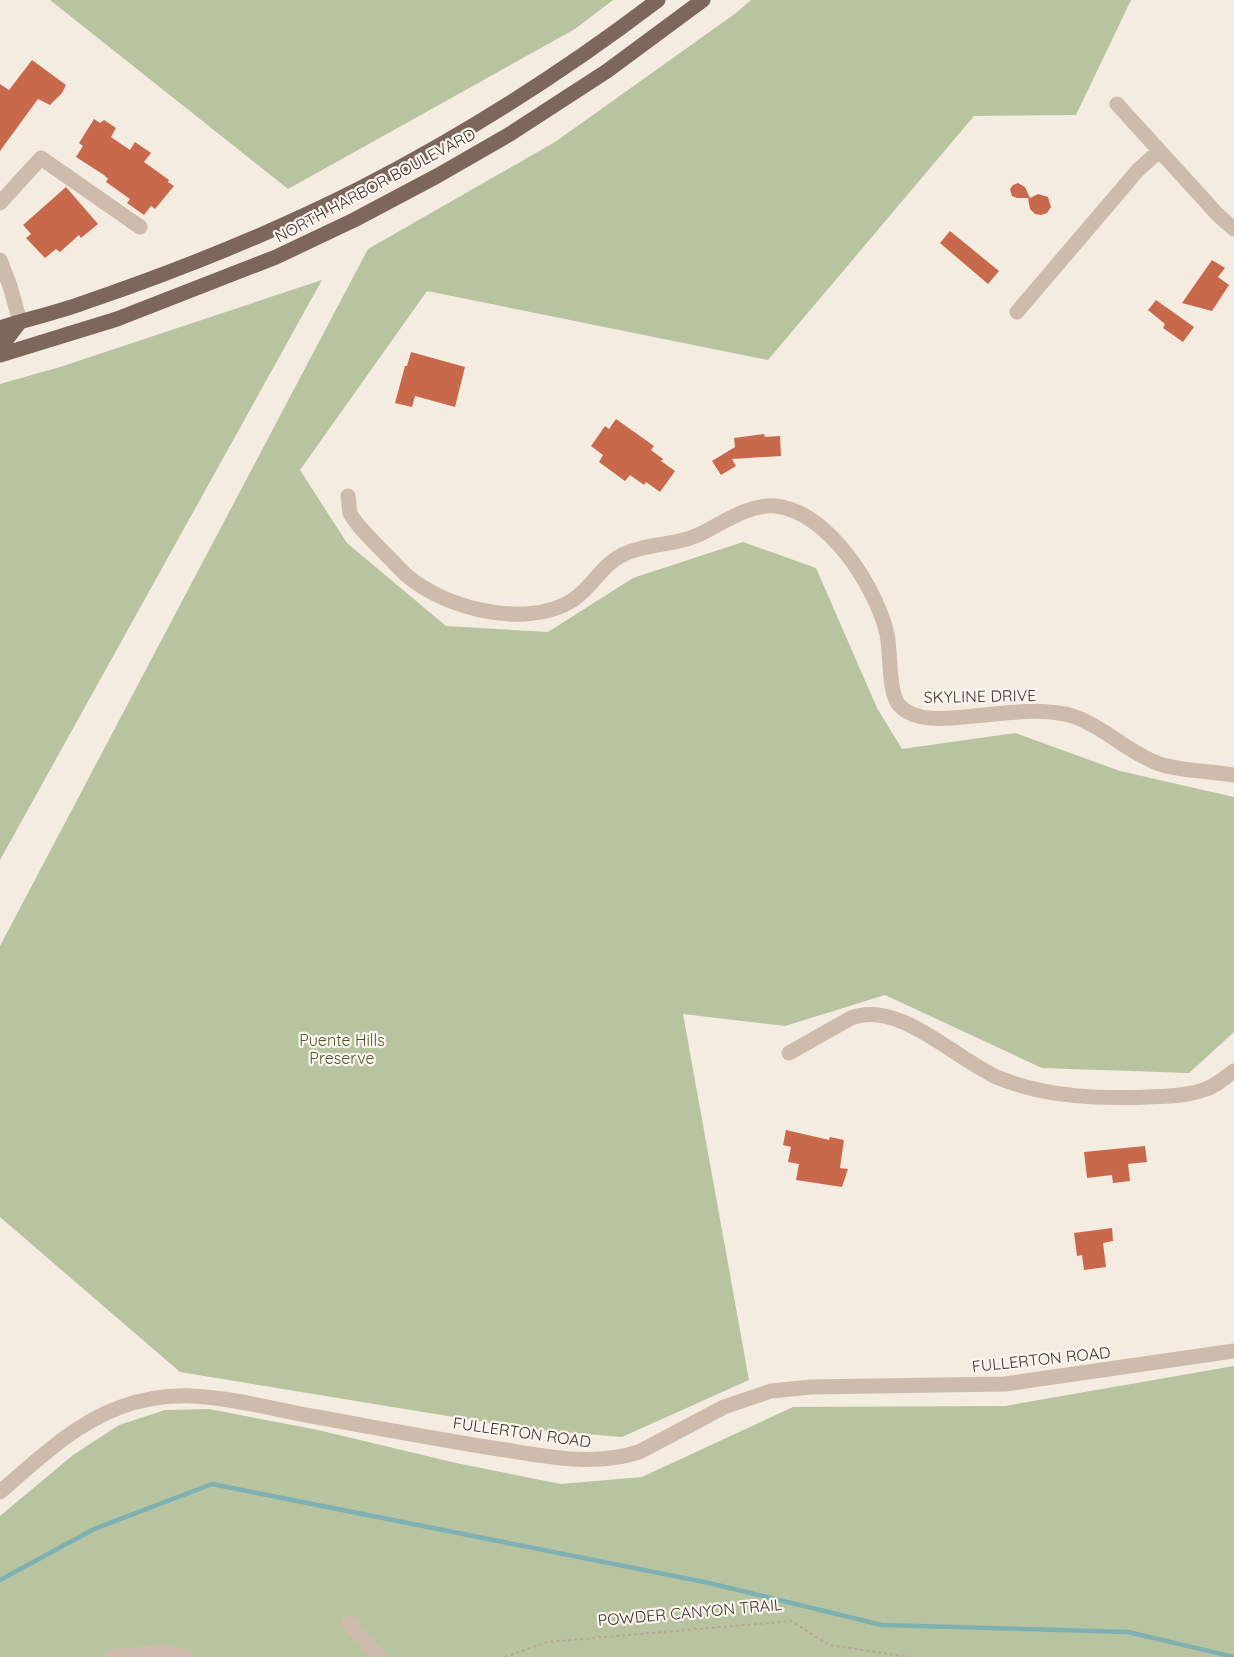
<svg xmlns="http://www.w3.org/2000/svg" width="1234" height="1657" font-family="Quicksand,sans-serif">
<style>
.green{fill:#b8c4a0}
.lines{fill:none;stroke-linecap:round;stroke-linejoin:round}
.stream{stroke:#7fb0b2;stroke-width:4.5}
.building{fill:#c8694b}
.path{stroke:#b9a596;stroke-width:2;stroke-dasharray:3 3;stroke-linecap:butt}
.minor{stroke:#cdbbac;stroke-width:15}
.major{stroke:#7d675c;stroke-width:15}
.labels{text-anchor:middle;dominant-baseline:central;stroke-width:4.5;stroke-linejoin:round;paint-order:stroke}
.street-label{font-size:16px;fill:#3b302b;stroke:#fbf5ee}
.park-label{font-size:16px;fill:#4a5a2e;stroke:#fbf5ee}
</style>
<rect width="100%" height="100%" fill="#f4ebe1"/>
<!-- green -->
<path class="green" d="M50,0H613L575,29L288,189Z
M751,0H1131L1076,115L974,116L768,360L427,291L300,470L347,543L446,626L548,632L633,578L743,542L816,568L877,708L902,749L1015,733L1120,771L1234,797V1032L1189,1073L1042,1068L885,995L785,1026L683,1014L749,1380L622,1437L527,1429L180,1372L0,1217V946L368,249L555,142L736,13Z
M322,280L0,860V384L60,367Z
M1234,1366V1657H0V1516L73,1455L119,1425L165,1410L209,1409L318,1430L456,1463L561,1484L642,1477L793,1407L1005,1406Z"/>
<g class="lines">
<!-- stream -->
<path class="stream" d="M0,1580L94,1529L212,1484L709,1583L882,1625L1128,1632L1234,1657"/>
</g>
<!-- building -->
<path class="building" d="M32,60L66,85L62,93L50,105L38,99L0,151V84L9,90Z
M94,119L100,123L104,120L116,128L111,137L130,150L135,142L151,153L144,162L169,180L168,182L174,186L155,209L151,206L144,215L127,203L130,199L106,182L108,179L104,175L76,157L83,146L79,143Z
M1018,183L1025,187L1030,198L1038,194L1048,197L1051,207L1047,213L1041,215L1035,214L1030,209L1028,198H1017L1012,196L1010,189L1013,185Z
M66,187L98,224L81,238L79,235L60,252L56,249L45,258L26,238L31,234L23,225Z
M950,231L999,271L988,284L940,243Z
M1212,260L1225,268L1218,277L1229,285L1212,311L1182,303Z
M1156,300L1194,327L1183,342L1163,328L1165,324L1148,310Z
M411,352L465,367L455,407L415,396L412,407L395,403L405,366H407Z
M616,419L654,446L651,450L663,459L661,461L675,471L660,492L646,482L644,485L630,475L625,481L599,462L603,455L591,446L605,426L609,429Z
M764,434L765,437L780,436L781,456L732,459L736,466L721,475L712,461L735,447L734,438Z
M786,1130L829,1140L830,1137L844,1140L840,1168L848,1169L842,1187L796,1180L799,1164L788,1162L791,1147L783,1145Z
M1145,1146L1147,1162L1128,1164L1130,1181L1113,1183L1112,1175L1087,1178L1084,1152Z
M1112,1228L1113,1241L1103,1243L1106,1267L1084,1270L1082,1255L1077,1256L1074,1233Z"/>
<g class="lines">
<!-- path -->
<path class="path" d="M505,1657L547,1642L791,1621L829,1645L909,1657"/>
<!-- minor -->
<path class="minor" d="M1117,104L1218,215L1234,229
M0,203L41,158L140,227
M0,260L10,286L20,322
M1017,312L1138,170L1159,151
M348,496C349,501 349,508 350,513C354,524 388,556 398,567C434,607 525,631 573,600C592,587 602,565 622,555C646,543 674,546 698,535C722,524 747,504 775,506C828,511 876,587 887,634C891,653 888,692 899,705C915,724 953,718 974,716C1008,713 1053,705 1085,721C1110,733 1131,753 1157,763C1177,771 1211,771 1234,775
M789,1053L851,1018C899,999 956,1060 999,1078C1046,1097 1099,1099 1149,1097C1167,1096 1186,1096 1203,1090C1215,1087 1224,1078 1234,1071
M0,1492C36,1461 73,1425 118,1408C185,1382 244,1404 311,1416C373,1427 436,1439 499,1449C546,1456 592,1467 639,1452L724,1407L771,1391L811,1387L1005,1384L1234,1351
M349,1623L379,1657
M113,1657L166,1652L186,1657"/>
<!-- major -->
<path class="major" d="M0,328C27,319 56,313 83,303C177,271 270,234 359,189C464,135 565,71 658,0
M0,345L3,344L20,322
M0,355L117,319L276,257L354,220L437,176L510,134L607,71L703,0"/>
</g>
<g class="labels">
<!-- street labels -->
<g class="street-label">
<text transform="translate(375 185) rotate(-28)">NORTH HARBOR BOULEVARD</text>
<text transform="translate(980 696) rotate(-1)">SKYLINE DRIVE</text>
<text transform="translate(1041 1359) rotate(-6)">FULLERTON ROAD</text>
<text transform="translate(522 1432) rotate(8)">FULLERTON ROAD</text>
<text transform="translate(690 1612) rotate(-5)">POWDER CANYON TRAIL</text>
</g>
<!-- park labels -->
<g class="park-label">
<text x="342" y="1040">Puente Hills<tspan x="342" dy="18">Preserve</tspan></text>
</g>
</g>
</svg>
